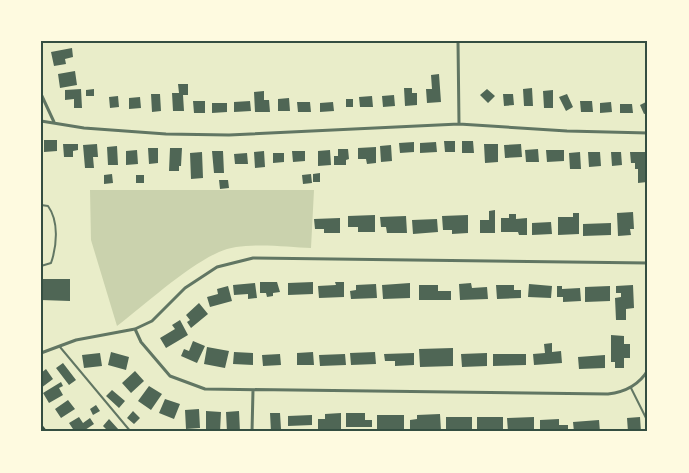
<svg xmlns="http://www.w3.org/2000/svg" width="689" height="473" font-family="Cabin,sans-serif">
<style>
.green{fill:#cad2ad}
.building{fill:#4f6655}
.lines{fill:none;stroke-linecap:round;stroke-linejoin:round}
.service{stroke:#617663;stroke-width:2}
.minor{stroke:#617663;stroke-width:3}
.secondary{stroke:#344e41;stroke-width:4.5}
.neatline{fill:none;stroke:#344e41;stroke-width:2}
</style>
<rect width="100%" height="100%" fill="#e9edc9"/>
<!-- green -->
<path class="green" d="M90,190H314L311,248C285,247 243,241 219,252C187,266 146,304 117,326L91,240Z"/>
<!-- building -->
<path class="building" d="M72,48L73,57L65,59L66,64L54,66L51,52Z
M75,71L77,85L60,88L58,74Z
M439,74L441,102L427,103L426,89H432L431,75Z
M178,84H188V95H183L184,111H173L172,93H179Z
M404,88H412V93H417V105L405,106Z
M532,88L533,106H524L523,89Z
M81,89L82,108H74V99L65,100V90Z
M94,89V96H86V90Z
M487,89L495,96L488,103L480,95Z
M553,90V108H544L543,91Z
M264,91V100H269L270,112H255L254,92Z
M151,94H160L161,111L152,112Z
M503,94H513L514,105L504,106Z
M567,94L573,107L566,111L559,97Z
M394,95L395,106L383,107L382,96Z
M118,96L119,107L110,108L109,97Z
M372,96L373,107H360L359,97Z
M140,97L141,108L129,109V98Z
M289,98L290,111H278V99Z
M346,99H353V107H346Z
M193,101H205V113H194Z
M250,101L251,111L234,112V102Z
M580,101H592L593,112H581Z
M648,101V113L644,114L640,105Z
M297,102H310L311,112H298Z
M333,102L334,111L320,112V103Z
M611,102L612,112L600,113V103Z
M212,103H227V112L212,113Z
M620,104H632L633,113H620Z
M44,140H57V151L44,152Z
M444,141H455V152H445Z
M462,141H473L474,153H462Z
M414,142V152L400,153L399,143Z
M436,142L437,152L420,153V143Z
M63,144H78V150L73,151V157H64Z
M97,144L98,157H93L94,168H85L83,145Z
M484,144H498V162L485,163Z
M521,144L522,157L505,158L504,145Z
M391,145L392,161L381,162L380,146Z
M117,146L118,165H108L107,147Z
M376,147V163L367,164L366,159H358V148Z
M148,148H158V163L149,164Z
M170,148H182L181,166H179V171H169Z
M338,149H348L349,159L346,160V165H334V156H338Z
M538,149L539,162H526L525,150Z
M137,150L138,164L126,165V151Z
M330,150L331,165L318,166V151Z
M546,150H564V161L547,162Z
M212,151H223L224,173H214Z
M264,151L265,167L255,168L254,152Z
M292,151H305V161L293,162Z
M202,152L203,178L191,179L190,153Z
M580,152L581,169H570L569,153Z
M588,152H600L601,166L589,167Z
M611,152H621L622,165L612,166Z
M630,152H645L647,182L638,183V169H635V163H631Z
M247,153L248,164H235L234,154Z
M273,153H284V162L273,163Z
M320,173V182H313V174Z
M112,174L113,183L104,184V175Z
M311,174L312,183L303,184L302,175Z
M136,175H144V183H136Z
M219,180H228L229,188L220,189Z
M495,210V233H480V220H489V211Z
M633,212L634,229H630L631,235L618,236L617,213Z
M573,213H579V234L558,235V217H573Z
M509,214H516V219L527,218V235H519L518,232H501V218H509Z
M375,215V232H358V227H348V216Z
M468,215V233L452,234V230H443L442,216Z
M406,216L407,233H387L386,227H381L380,217Z
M340,218V233H324V229H315L314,219Z
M437,219L438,232L413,234L412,220Z
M551,222L552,234L532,235V223Z
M611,223V235L583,236V224Z
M41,279H70V301L41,300Z
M260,282H277L280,292L273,293V296L267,297L266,293H260Z
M313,282V294L288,295V283Z
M335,282H344V297L319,298L318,286L336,285Z
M255,283L257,298L248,299V294L234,295L233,285Z
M410,283V298L383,299L382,285Z
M471,283L472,288L487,287L488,299L460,300L459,284Z
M376,284L377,298L351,299L350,291L356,290V285Z
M529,284L552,286L551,298L528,297Z
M419,285H438V291H451V300H419Z
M496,285H514V290H521V298L497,299Z
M633,285L634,308L626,309V320H616L615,298L621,297V293H616V286Z
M228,286L232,301L210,307L207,297L218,294L217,289Z
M557,286H562V289L580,288L581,301L563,302V297H557Z
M610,286V301L585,302V287Z
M199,303L208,314L191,328L187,322L190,320L186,315Z
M180,320L188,335L166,348L160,338L175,329L172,325Z
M611,335L624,336V344H630V358H624V368H615V362H611Z
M193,341L205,346L197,363L181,356L184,349L189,351Z
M552,343V352L561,351L562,363L534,365L533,354L545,353L544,344Z
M207,347L229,351L225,368L204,364Z
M453,348V366L420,367L419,349Z
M111,352L129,357L126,370L108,365Z
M234,352L253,353V365L233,364Z
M313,352L314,365H297V353Z
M375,352L376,364L351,365L350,353Z
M100,353L102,366L84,368L82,355Z
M414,353V365L395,366V361H385L384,354Z
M487,353V366L462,367L461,354Z
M280,354L281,365L263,366L262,355Z
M345,354L346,365L320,366L319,355Z
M493,354H526V365L493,366Z
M605,355V368L579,369L578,357Z
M63,363L76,380L69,385L56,368Z
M46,369L53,379L41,388V373Z
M135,371L144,381L131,393L122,383Z
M61,382L63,386L59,388L63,395L49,403L43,393Z
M149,386L162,394L151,410L138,401Z
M112,390L125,401L119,408L106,396Z
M165,399L180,404L174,419L159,413Z
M68,400L75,409L61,418L55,409Z
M96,405L100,411L93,415L90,409Z
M199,409L200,428L186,429L185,410Z
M133,411L140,418L134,424L127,418Z
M206,411L221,412L220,432H206Z
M239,411L240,432H227L226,412Z
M270,413H280L281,429L279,432H271Z
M341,413V429L318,430V419H325V414Z
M346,413H365V420H372V427H346Z
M440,414L441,431H410V420L417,419V415Z
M312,415V425L288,426V416Z
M377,415H404V431L377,432Z
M79,417L83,423L90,418L94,424L82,432H75L69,423Z
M446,417H472V430L446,432Z
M477,417H503V432H477Z
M534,417V431L508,432L507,418Z
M640,417L641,432H628L627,418Z
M109,419L119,430L117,432H109L103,426Z
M559,419V425H568V432H540V420Z
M599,420L600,432H574L573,422Z"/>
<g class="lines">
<!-- service -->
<path class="service" d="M41,205L48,206C59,221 57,246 51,263L41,266
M60,347L131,432
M631,388L648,422"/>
<!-- minor -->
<path class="minor" d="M458,41L459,124
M41,94L54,122
M41,121L84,128L166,134L229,135L459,124L567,131L648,133
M135,329L141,342L170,376L205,389L608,394C626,392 639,385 648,370
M41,353L76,340L135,329L152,321L185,288L217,267L253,258L648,263
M252,432L253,390"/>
<!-- secondary -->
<path class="secondary" d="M41,427L45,432"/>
</g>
<!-- border -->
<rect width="689" height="473" fill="none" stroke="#fefae0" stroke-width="85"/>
<rect x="42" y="42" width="604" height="388" class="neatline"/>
</svg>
